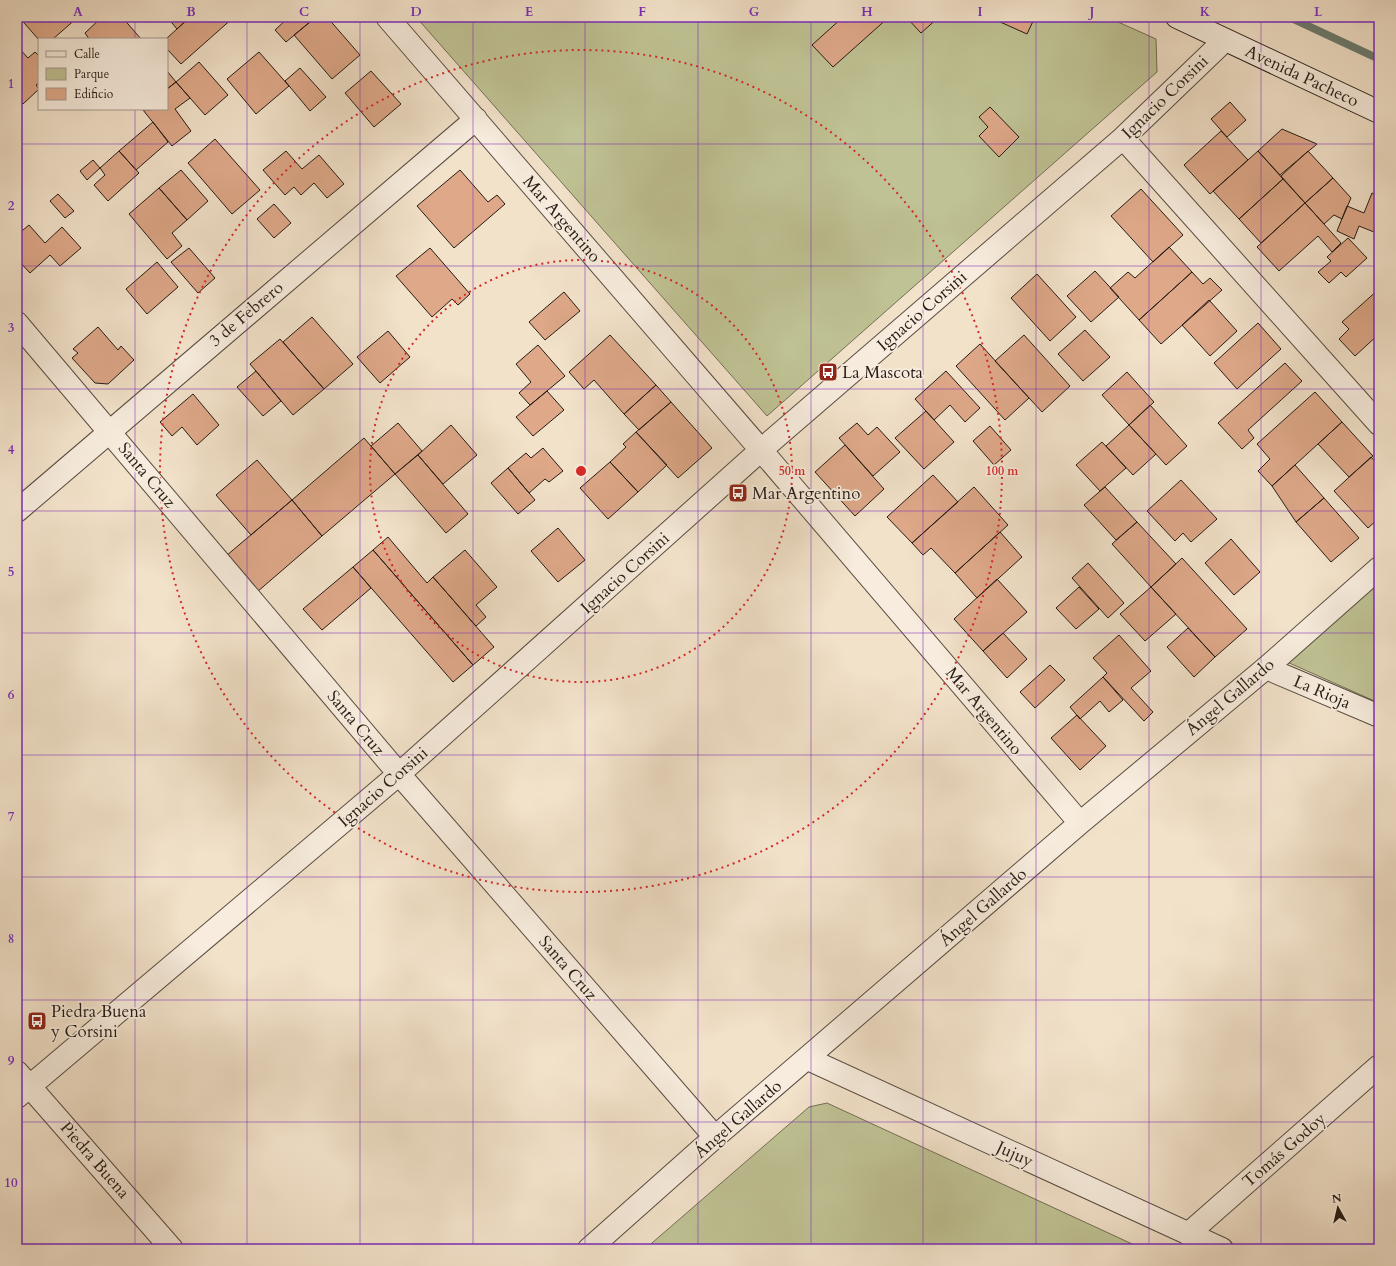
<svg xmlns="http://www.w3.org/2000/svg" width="1396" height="1266" font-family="Cardo,serif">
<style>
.green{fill:#bfc294;stroke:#726e54}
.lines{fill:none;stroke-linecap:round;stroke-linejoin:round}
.stream{stroke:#6c7d72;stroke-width:8}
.building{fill:#dea889;stroke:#251b14}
.street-casing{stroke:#584d42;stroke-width:24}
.secondary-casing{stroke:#251b14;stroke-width:24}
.street{stroke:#f7ecdd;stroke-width:22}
.secondary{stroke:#f7ecdd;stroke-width:22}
.grid{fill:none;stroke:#7b2cbf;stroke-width:1;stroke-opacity:0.55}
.ring{fill:none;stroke:#d62828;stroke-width:2;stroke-dasharray:2 4}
.labels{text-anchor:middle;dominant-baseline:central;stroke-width:3.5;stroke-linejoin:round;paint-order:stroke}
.street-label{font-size:17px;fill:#251b14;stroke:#f7ecdd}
.poi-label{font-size:17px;fill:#251b14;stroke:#f7ecdd;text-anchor:start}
.centre{fill:#d62828;stroke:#f7ecdd;stroke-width:2}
.ring-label{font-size:12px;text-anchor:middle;font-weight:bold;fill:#d62828;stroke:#f7ecdd;stroke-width:3.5;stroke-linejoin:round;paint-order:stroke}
.neatline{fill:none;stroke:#7b2cbf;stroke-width:1.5}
.grid-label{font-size:13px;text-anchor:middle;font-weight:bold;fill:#7b2cbf}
</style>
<rect width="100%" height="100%" fill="#f2e2ca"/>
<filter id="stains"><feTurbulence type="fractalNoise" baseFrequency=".005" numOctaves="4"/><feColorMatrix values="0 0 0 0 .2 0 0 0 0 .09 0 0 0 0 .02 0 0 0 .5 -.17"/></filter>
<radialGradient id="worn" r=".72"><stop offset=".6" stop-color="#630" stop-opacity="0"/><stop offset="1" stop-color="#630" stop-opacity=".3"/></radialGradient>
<!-- green -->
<path class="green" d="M416,17H1107L1156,39L1157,72L767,416Z
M1379,579V703L1287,662Z
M827,1103L1143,1249H645L809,1107Z"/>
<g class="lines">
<!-- stream -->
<path class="stream" d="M1289,17L1379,59"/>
</g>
<!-- building -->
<path class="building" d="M19,17H78L53,39L39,40Z
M102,17H122L141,39H89L85,33Z
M167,17H190L177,29Z
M190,17H234L181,64L167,49L166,39Z
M289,17H316L286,42L275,30Z
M316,17H327L360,55L332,79L294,35Z
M843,17H889L833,67L812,45Z
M906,17H939L921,33Z
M989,17H1035L1027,34Z
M17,46L28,58L35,52L39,56V83L36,85L39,89L23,104L17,97Z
M259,52L289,86L256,114L227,79Z
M199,62L228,95L205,115L176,82Z
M300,68L326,97L310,111L285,81Z
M167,71L176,82L167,89Z
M371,71L401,104L374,127L345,93Z
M176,82L190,98L175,109L191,131L172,146L143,110L167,109V89Z
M1230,102L1246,120L1227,137L1211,119Z
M990,107L1019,137L999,157L979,136L988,127L979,117Z
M153,122L168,142L136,170L119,151Z
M1282,129L1317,144L1280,175L1258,151Z
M1221,131L1248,160L1210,194L1184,165Z
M215,139L260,190L232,214L188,163Z
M119,151L139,173L108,201L94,185L105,175L100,168Z
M286,151L302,169L319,155L344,184L327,198L314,183L301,195L294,187L285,195L263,170Z
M1258,151L1283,179L1239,219L1213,191Z
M1308,151L1333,178L1305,203L1281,176Z
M93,160L100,168L87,180L80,171Z
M181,170L208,201L187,220L159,188Z
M460,170L488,202L497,195L505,204L454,248L417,206Z
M1333,178L1351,198L1342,219L1334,215L1324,224L1305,203Z
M1283,179L1305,203L1261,243L1239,219Z
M159,188L187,220L172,233L182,246L167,259L129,214Z
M1141,189L1183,235L1153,262L1111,216Z
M1372,193L1379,196V234L1359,226L1354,239L1337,231L1347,206L1364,213Z
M58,194L74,211L65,218L50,201Z
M1305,203L1341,243L1332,252L1318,236L1279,271L1257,247Z
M274,204L291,223L274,238L257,219Z
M29,225L45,243L62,227L81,248L60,266L50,255L30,273L17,259V235Z
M1348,238L1367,258L1346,277L1341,272L1329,283L1318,272L1331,261L1327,257Z
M1169,247L1192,272L1139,320L1110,288L1128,272L1135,278Z
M189,248L215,278L198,293L171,262Z
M430,248L470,294L458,305L452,299L432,317L396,276Z
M157,262L178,287L147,314L126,289Z
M1095,271L1119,297L1091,322L1067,296Z
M1192,272L1203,284L1210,278L1222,290L1161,344L1139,320Z
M1037,274L1076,317L1050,341L1011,298Z
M1379,289V334L1355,356L1339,339L1349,329L1342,322Z
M564,292L580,311L545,340L529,322Z
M1209,300L1237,331L1210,356L1182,325Z
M312,317L353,364L324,389L283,342Z
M1258,323L1281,349L1237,389L1214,363Z
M98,327L118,350L121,346L134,360L108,384L95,383L72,358L78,353L73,349Z
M1085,330L1110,357L1083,381L1058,354Z
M388,331L410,357L380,383L357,357Z
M610,335L656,385L624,414L594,380L584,389L569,372Z
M1024,335L1070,386L1042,412L995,361Z
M280,339L324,389L293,415L250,364Z
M980,344L1029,398L1005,420L956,366Z
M538,345L565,376L530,405L519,393L531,382L516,364Z
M1379,348V357L1374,352Z
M1285,363L1302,381L1248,430L1254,438L1242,449L1218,423Z
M256,371L281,401L263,416L237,387Z
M946,371L980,408L965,422L950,405L934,420L915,399Z
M1127,372L1154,402L1129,425L1102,395Z
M656,385L671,402L639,430L624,414Z
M547,391L564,410L533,436L516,417Z
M1315,392L1342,422L1272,486L1258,471L1270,459L1257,444Z
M193,394L219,425L197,445L182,427L172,436L160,422Z
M671,402L712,448L678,478L636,432Z
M1150,405L1187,446L1166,465L1129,425Z
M926,411L954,442L924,469L895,438Z
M1342,422L1373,456L1349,477L1318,444Z
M398,423L422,451L395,474L371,446Z
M857,423L868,435L877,427L900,452L873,476L839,438Z
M451,425L477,455L443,484L418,455Z
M1129,425L1156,454L1133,475L1106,446Z
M990,426L1011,450L994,465L973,441Z
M636,432L667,465L638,492L610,462L626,447L623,444Z
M364,438L395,474L322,536L292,500Z
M1102,442L1126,468L1100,491L1076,465Z
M845,445L884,489L855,516L815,472Z
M543,448L563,471L549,482L545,479L529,493L508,468L526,453L531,458Z
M418,455L468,514L446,533L395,474Z
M1371,457L1379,466V518L1368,528L1334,491Z
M257,460L292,500L251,535L216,495Z
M610,462L638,492L608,519L580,488Z
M1295,465L1324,498L1296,522L1272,486Z
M508,468L535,500L518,514L491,483Z
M933,475L958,502L912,543L887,517Z
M1181,480L1217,519L1191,542L1183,533L1175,541L1147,511Z
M974,487L1008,525L955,573L931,548L923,555L912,543Z
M1105,487L1137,522L1116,540L1084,505Z
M1324,498L1359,538L1331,562L1296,522Z
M292,500L322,536L257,592L226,556Z
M1137,522L1176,564L1151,587L1112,544Z
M558,528L585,560L558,582L531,551Z
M1000,532L1022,557L977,598L955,573Z
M388,537L427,583L433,577L494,647L473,665L373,550Z
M1231,539L1260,572L1234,595L1205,563Z
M373,550L473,665L453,682L353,567Z
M465,550L497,587L476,605L486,617L476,626L433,577Z
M1182,558L1247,629L1215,657L1151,587Z
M1088,563L1124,603L1108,618L1072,578Z
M353,567L371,588L322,630L303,609Z
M997,579L1027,612L983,651L954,619Z
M1079,587L1099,609L1076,629L1056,608Z
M1151,587L1176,614L1145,641L1120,614Z
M1188,628L1215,657L1194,677L1167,647Z
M1003,633L1027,659L1007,678L983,651Z
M1119,635L1151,671L1131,688L1153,712L1144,721L1103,677L1107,673L1093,658Z
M1050,665L1065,680L1035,708L1020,692Z
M1103,677L1123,700L1109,712L1100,701L1080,719L1070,707Z
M1077,715L1106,746L1080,770L1051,738Z"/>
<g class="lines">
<!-- street casing -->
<g class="street-casing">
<path id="street" d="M387,17L761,450L1080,823
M1123,138L1379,424
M17,323L399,774L715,1137
M17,511L476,119
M1266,668L1379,716
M808,1059L1222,1249
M17,1072L172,1249
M17,1097L399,774L761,450L1123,138L1225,40
M1188,1234L1379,1066
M589,1249L715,1137L1080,823L1266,668L1379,568"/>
</g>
<!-- secondary casing -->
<g class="secondary-casing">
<path id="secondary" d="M1177,17L1379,112"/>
</g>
<!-- street -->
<use href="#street" class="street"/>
<!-- secondary -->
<use href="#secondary" class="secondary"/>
</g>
<!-- grid -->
<path class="grid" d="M135,17V39M247,17V1249M360,17V1249M473,17V1249M585,17V1249M698,17V1249M811,17V1249M923,17V1249M1036,17V1249M1149,17V1249M1261,17V1249M135,109V1249M17,144H1379M17,266H1379M17,389H1379M17,511H1379M17,633H1379M17,755H1379M17,877H1379M17,1000H1379M17,1122H1379"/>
<!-- distance rings -->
<g class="ring">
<circle cx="581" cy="471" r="211"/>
<circle cx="581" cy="471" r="421"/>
</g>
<!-- icons -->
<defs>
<g id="bus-square" transform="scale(1)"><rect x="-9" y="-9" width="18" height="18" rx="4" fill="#8f2418" stroke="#f7ecdd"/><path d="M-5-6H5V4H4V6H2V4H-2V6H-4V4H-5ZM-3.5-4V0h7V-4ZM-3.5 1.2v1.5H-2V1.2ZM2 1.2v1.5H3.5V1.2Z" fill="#fff"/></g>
</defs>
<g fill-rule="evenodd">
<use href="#bus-square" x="828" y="372"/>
<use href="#bus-square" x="738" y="493"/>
<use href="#bus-square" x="37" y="1021"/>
</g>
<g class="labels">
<!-- street labels -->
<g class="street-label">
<text transform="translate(1302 76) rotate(25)">Avenida Pacheco</text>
<text transform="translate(1165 97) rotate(-44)">Ignacio Corsini</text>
<text transform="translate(562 219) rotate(49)">Mar Argentino</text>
<text transform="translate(922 311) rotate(-41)">Ignacio Corsini</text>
<text transform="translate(246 314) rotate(-40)">3 de Febrero</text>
<text transform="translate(147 475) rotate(50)">Santa Cruz</text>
<text transform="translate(625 573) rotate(-42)">Ignacio Corsini</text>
<text transform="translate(1322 692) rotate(23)">La Rioja</text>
<text transform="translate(1230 697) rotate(-40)">Ángel Gallardo</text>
<text transform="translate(984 711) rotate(50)">Mar Argentino</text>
<text transform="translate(356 723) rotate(50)">Santa Cruz</text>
<text transform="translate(383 787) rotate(-41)">Ignacio Corsini</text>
<text transform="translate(983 907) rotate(-41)">Ángel Gallardo</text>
<text transform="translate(568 968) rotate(49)">Santa Cruz</text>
<text transform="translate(738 1119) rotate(-41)">Ángel Gallardo</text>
<text transform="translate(1284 1150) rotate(-41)">Tomás Godoy</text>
<text transform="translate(1015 1154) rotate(25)">Jujuy</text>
<text transform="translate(95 1160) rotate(49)">Piedra Buena</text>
</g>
<!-- poi labels -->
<g class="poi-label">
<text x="842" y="372">La Mascota</text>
<text x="752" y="493">Mar Argentino</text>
<text x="51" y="1011">Piedra Buena<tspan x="51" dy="20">y Corsini</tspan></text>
</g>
</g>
<circle cx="581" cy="471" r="6" class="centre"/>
<g class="ring-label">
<text x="792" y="475">50 m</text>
<text x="1002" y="475">100 m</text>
</g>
<!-- margin -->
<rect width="1396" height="1266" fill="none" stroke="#f2e2ca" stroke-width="44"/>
<!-- legend -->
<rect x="38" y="38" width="130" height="72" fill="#f7ecdd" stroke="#a3988d"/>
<rect x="46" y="51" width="20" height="6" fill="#f7ecdd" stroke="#a3988d"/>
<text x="74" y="58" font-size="12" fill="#251b14">Calle</text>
<rect x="46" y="68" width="20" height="12" fill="#bfc294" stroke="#a3988d"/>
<text x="74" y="78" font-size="12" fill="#251b14">Parque</text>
<rect x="46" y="88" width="20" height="12" fill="#dea889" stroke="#a3988d"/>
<text x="74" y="98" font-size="12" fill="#251b14">Edificio</text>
<!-- north arrow -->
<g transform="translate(1338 1208) rotate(352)" stroke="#f7ecdd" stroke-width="3" paint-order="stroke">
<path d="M0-3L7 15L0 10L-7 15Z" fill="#251b14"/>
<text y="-6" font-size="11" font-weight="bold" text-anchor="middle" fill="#251b14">N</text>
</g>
<rect x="22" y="22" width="1352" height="1222" class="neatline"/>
<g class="grid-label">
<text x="78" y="16">A</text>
<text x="191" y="16">B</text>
<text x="304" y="16">C</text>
<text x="416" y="16">D</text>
<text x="529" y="16">E</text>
<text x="642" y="16">F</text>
<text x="754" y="16">G</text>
<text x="867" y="16">H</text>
<text x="980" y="16">I</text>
<text x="1092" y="16">J</text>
<text x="1205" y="16">K</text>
<text x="1318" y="16">L</text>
<text x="11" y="88">1</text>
<text x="11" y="210">2</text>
<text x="11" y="332">3</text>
<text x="11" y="454">4</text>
<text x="11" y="576">5</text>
<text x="11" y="699">6</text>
<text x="11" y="821">7</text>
<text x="11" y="943">8</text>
<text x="11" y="1065">9</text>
<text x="11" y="1187">10</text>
</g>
<rect width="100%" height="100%" filter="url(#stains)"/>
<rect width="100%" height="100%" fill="url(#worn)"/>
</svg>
